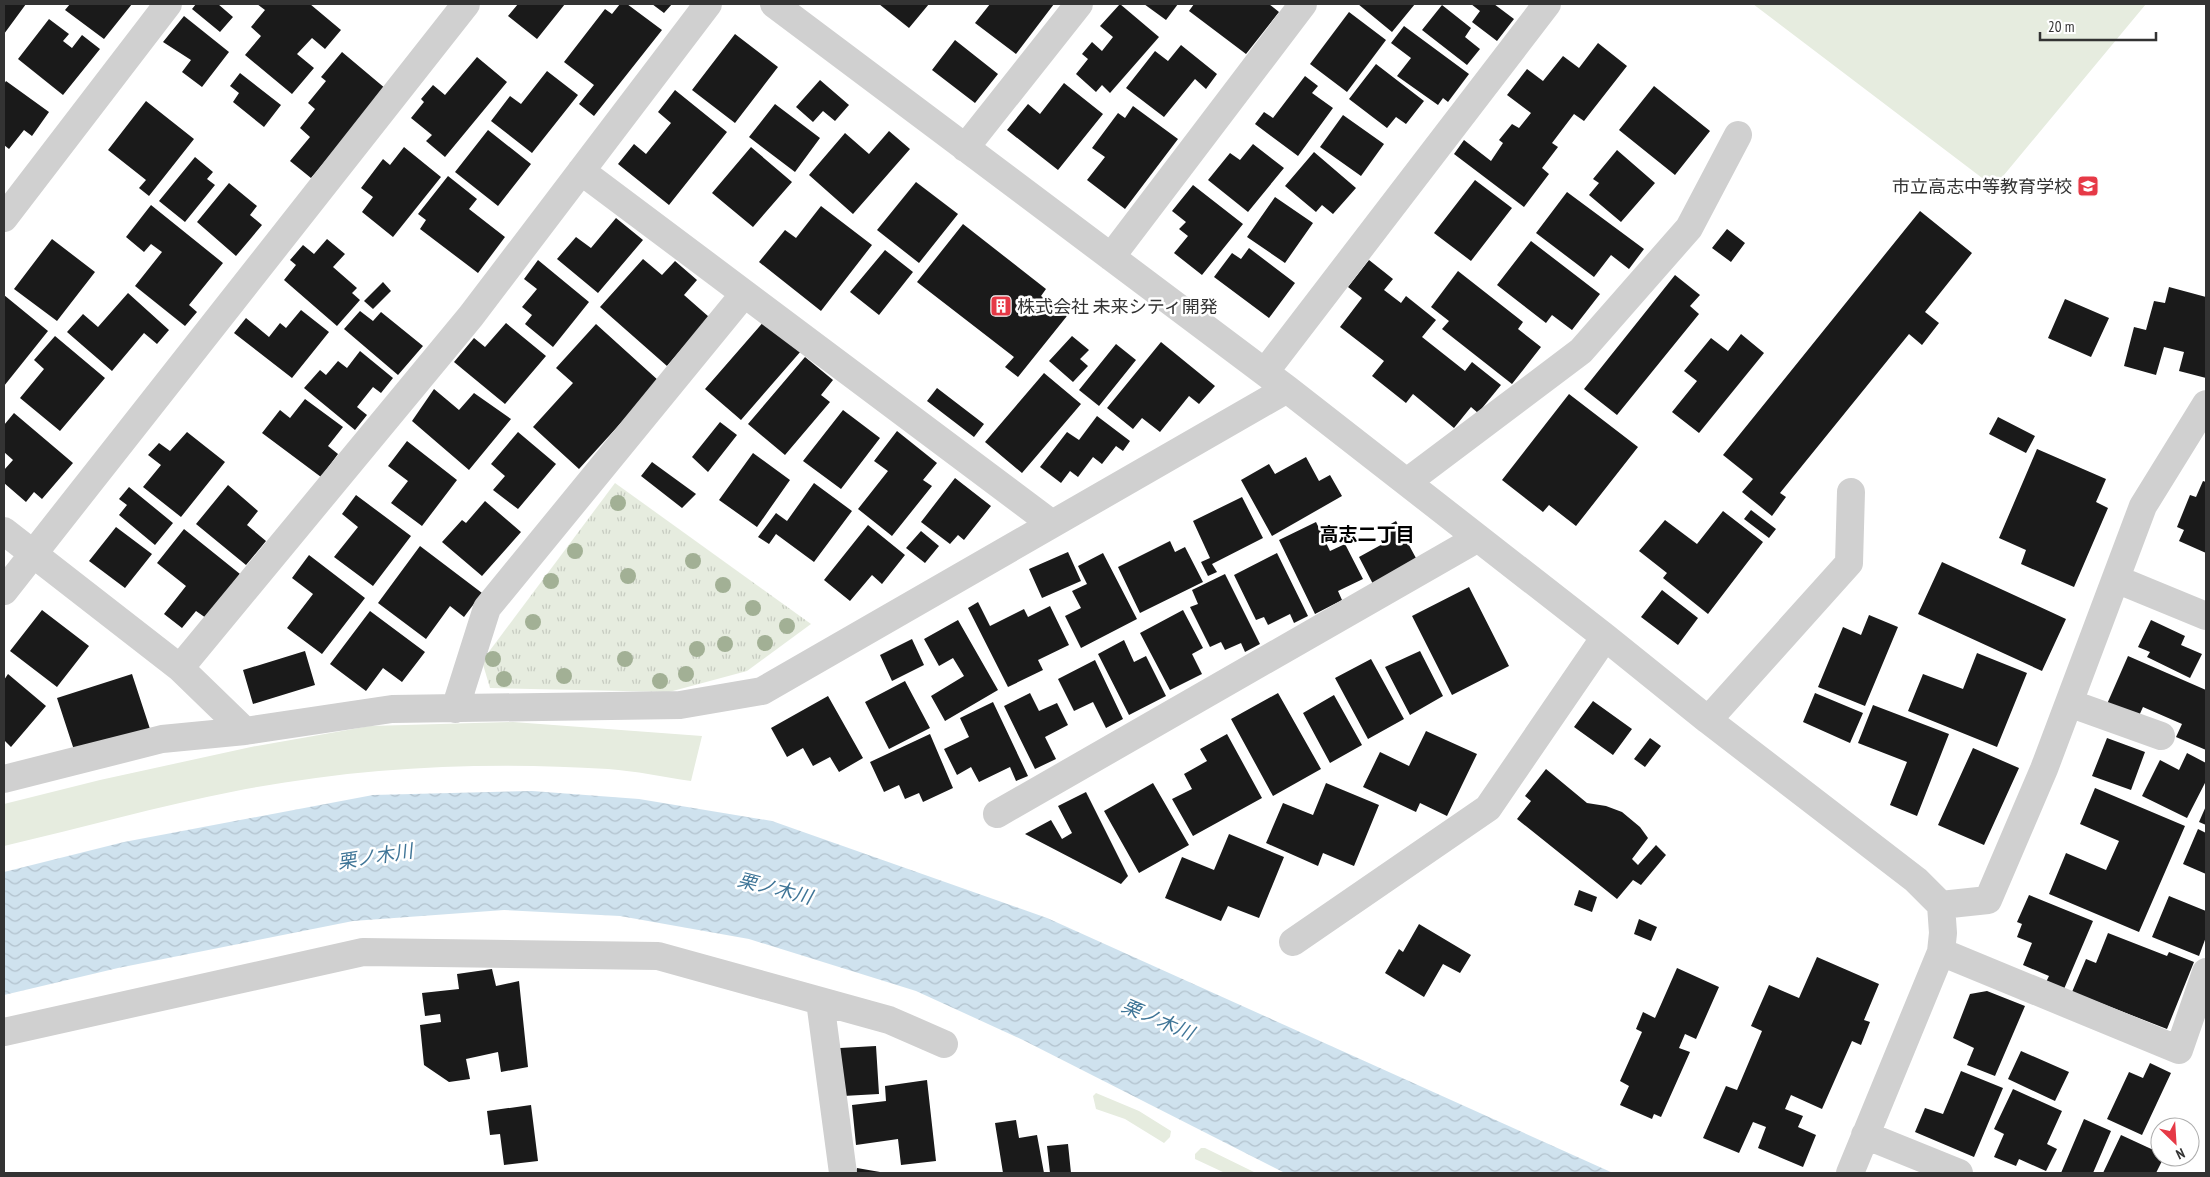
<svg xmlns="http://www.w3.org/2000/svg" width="2210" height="1177" font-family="'PT Sans Narrow','Noto Sans JP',sans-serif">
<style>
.grass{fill:#e6ecdf}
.park{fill:url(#park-tufts)}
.water{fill:url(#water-waves)}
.building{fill:#1a1a1a}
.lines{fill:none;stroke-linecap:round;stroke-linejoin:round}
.minor{stroke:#d0d0d0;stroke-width:28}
.tree{fill:#a2b095}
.labels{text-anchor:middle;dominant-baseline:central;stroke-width:5;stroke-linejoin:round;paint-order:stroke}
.poi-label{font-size:18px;fill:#333;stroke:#fff;text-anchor:end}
.neighbourhood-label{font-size:19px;font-weight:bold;fill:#000;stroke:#fff}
.water-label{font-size:19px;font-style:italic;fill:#3f7597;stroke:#fff}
</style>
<defs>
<pattern id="park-tufts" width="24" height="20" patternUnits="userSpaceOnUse" patternTransform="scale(1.25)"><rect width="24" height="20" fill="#e6ecdf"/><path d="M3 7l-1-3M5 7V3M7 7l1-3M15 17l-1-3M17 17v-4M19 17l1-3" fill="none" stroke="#c6cbc0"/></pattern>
<pattern id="water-waves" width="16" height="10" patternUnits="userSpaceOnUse" patternTransform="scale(1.25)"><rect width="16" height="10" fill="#cfe2ee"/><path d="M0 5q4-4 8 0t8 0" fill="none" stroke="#b2c2cd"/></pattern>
</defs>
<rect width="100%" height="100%" fill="#fff"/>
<!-- grass -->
<path class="grass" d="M1753,4H2146L1994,187Z
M513,722L702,736L691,781C663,777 636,771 608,769C486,761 356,767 236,791C158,806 81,828 4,846V804L100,780L251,747L370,726Z
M1096,1093L1139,1111L1171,1131L1170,1137L1164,1143L1125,1119L1096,1109L1093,1096Z
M1201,1148H1205L1256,1173H1225L1195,1159V1154Z"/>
<!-- park -->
<path class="park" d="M615,483L811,624L747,671L669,692L490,688L482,661Z"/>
<!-- water -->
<path class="water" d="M532,791L639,799L772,821L1047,918L1613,1173H1285L1023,1040L916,991L749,939L620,916L504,910L353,921L118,968L4,995V872L124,842L373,795Z"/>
<!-- building -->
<path class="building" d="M4,4H26L4,34Z
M70,4H132L104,39L65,10Z
M196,4H218L233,17L220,32L192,9Z
M257,4H310L341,30L325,49L312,38L297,54L314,68L292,94L245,55L261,36L251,27L265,10Z
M518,4H565L537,39L508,16Z
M620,4H627L662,30L594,116L579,104L594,85L564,62L605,9L612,14Z
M652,4H672L664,13Z
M879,4H929L909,28Z
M990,4H1054L1016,54L975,23Z
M1120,4L1159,37L1110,93L1102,85L1096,92L1076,74L1088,59L1082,54L1092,42L1102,51L1113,37L1100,26Z
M1144,4H1178L1166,20Z
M1194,4H1269L1279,12L1246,54L1189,11Z
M1358,4H1415L1392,32Z
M1471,4H1494L1514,19L1497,41L1472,22L1480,11Z
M1442,5L1471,28L1465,37L1480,49L1467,65L1422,30Z
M1349,12L1386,40L1347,92L1310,64Z
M184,16L229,52L202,87L182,72L191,60L163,42Z
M49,19L69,34L63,41L72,48L82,35L100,49L63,95L18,59Z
M1404,26L1469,74L1448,102L1443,98L1438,105L1397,76L1411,58L1391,43Z
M735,34L778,67L735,123L692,90Z
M955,40L998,74L975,103L932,70Z
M1598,43L1627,66L1584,121L1574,114L1552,143L1558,147L1542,168L1549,174L1524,207L1454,154L1464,140L1491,161L1503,143L1499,140L1512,124L1519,128L1531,113L1507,95L1527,69L1543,81L1563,56L1579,68Z
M1181,45L1217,74L1206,89L1195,79L1164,117L1126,88L1155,51L1168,61Z
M342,52L386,89L311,178L290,161L310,137L300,128L315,109L308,103L326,81L321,77Z
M477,57L507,82L445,157L426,141L432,135L411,118L424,102L421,99L433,85L445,95Z
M1376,64L1424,101L1406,124L1396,117L1387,128L1349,99Z
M547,71L578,95L532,153L491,121L510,96L521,104Z
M240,73L281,105L264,127L233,102L239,93L230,86Z
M1305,76L1318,86L1312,93L1333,108L1298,156L1255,124L1264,112L1273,118Z
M820,80L849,105L835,121L823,111L813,122L796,107Z
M6,81L49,112L32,136L24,130L9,149L4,145V84Z
M1064,83L1103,114L1058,170L1007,130L1028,104L1040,114Z
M1654,86L1710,131L1675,175L1619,130Z
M675,90L727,132L669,205L618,164L634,144L646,154L671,123L658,112Z
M146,101L194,139L149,196L139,188L146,180L108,150Z
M775,104L820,138L795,172L749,137Z
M1133,106L1178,139L1125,209L1087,180L1105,157L1092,148L1118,113L1125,118Z
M1343,115L1384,144L1361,176L1320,147Z
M488,130L531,164L498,206L455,172Z
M889,131L910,149L853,214L809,175L845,133L869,154Z
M1253,144L1284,168L1248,212L1208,180L1230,153L1240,160Z
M404,147L441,177L393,237L362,212L373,197L361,188L383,159L390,165Z
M751,147L792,182L753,227L712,193Z
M1617,150L1655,183L1621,222L1589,195L1599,183L1593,179Z
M1314,152L1356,188L1333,214L1322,205L1316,212L1285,186Z
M195,157L213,172L207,179L215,185L185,222L159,201Z
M448,176L477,199L469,209L505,237L478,273L420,229L426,220L418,214Z
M1475,180L1512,208L1471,261L1434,233Z
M916,182L958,214L919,263L877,230Z
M229,183L257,206L250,215L262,225L236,256L197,222Z
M1193,185L1243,224L1202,275L1174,253L1188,236L1179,229L1186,222L1172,211Z
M1567,192L1644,249L1629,269L1611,255L1594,277L1536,233Z
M1275,197L1313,223L1285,263L1247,237Z
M151,205L223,263L189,305L197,312L185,326L135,286L162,252L151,244L144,252L126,237Z
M821,206L872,245L821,311L759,262L785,230L796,238Z
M1920,211L1972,253L1925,312L1939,323L1922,345L1909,334L1780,493L1786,497L1772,516L1742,492L1753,479L1723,455Z
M616,218L643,240L598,293L557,259L576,237L591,248Z
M963,224L1046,289L1041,296L1067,316L1018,377L1005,367L1014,357L917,282Z
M1727,229L1745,243L1731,262L1712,248Z
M52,239L95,272L57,321L14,289Z
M327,239L345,254L333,267L357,288L352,293L360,300L337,326L284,280L296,265L290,260L303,245L314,254Z
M1531,241L1600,294L1572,330L1552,315L1546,323L1497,285Z
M1249,248L1295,283L1269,318L1214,277L1232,253L1241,259Z
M885,250L913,272L879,315L850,292Z
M643,259L662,275L675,261L697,280L684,295L709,317L667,366L600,307Z
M538,260L589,302L553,347L525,324L532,315L522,307L537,289L524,279Z
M1369,260L1393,279L1384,290L1401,303L1406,296L1436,320L1422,337L1465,371L1472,362L1501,385L1478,413L1471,407L1454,428L1413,394L1406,403L1372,376L1384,361L1340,327L1362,298L1348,287Z
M1458,271L1523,322L1518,329L1541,347L1512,384L1442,329L1449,321L1431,307Z
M1675,275L1700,295L1690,306L1699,314L1617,415L1584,389Z
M383,282L391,291L373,309L364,301Z
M2169,287L2206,297V378L2179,371L2184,352L2164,347L2156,375L2124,366L2134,327L2146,330L2154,301L2165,303Z
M128,293L169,330L157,344L144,333L112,371L67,332L83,314L98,327Z
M4,295L48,331L4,386Z
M2065,299L2109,318L2091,357L2048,338Z
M301,310L329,332L292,378L234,333L246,318L269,337L280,323L286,328Z
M360,311L373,321L381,312L423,346L398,375L344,329Z
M765,320L801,351L741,420L705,389Z
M506,323L546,356L505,404L454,362L474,338L485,347Z
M596,324L659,381L579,469L533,427L573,383L556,368Z
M1741,334L1764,353L1699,433L1672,412L1697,381L1684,371L1711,338L1728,351Z
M55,336L105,378L60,431L20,398L44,369L34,360Z
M1072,336L1089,350L1080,359L1088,366L1073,382L1049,361Z
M1161,342L1215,386L1199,404L1189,396L1160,432L1142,418L1133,429L1107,408Z
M1116,344L1136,360L1099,406L1079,390Z
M360,351L393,378L381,393L373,387L357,407L367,415L355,430L304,388L320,370L326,375L338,361L347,368Z
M805,357L833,380L821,395L830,402L785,455L748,424Z
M1044,373L1081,404L1022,473L985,442Z
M937,388L984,424L974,437L927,401Z
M434,389L459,410L474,393L511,419L469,470L412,421Z
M1569,394L1638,447L1576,526L1549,505L1543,512L1502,480Z
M305,399L343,427L328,446L338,454L321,477L262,433L280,410L290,418Z
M843,410L880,438L841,489L803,461Z
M14,413L73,463L42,499L34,492L26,502L4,483V470L13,460L4,452V425Z
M1097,416L1130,441L1123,451L1116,446L1102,464L1093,457L1078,477L1070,471L1061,483L1040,467L1067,432L1079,440Z
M1998,417L2035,436L2026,453L1989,434Z
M720,422L737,435L708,472L692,457Z
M897,431L937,463L923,480L932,486L892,536L858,509L888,471L874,461Z
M187,432L225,462L181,517L143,487L161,465L148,455L159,443L170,451Z
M518,432L556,464L518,509L493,490L505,476L491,464Z
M407,441L457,480L422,526L391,503L408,481L388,466Z
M2037,449L2106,479L2096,502L2108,508L2074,587L2021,564L2026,550L1999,538Z
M753,453L790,480L757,527L719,500Z
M1306,457L1319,481L1330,475L1342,496L1272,536L1241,480L1269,464L1275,474Z
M652,462L696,494L682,508L641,476Z
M955,478L991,506L964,540L958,535L950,544L921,522Z
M2203,481L2206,482V553L2179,541L2184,530L2177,527L2190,495L2196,497Z
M814,483L852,511L814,562L776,534L769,544L758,537L776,513L787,521Z
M228,485L258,511L247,525L266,541L246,565L196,524Z
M129,487L173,523L155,545L119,515L127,505L119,499Z
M356,495L411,536L373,586L334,557L358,527L342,514Z
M1242,497L1263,538L1212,564L1217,572L1208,576L1201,562L1210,558L1193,521Z
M485,501L521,532L482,576L442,542L462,520L466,523Z
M1751,510L1776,529L1769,538L1744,519Z
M1723,511L1763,542L1708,614L1663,578L1667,573L1639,551L1665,520L1697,544Z
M1396,521L1417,560L1373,584L1359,557L1388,541L1382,529Z
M1316,522L1330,551L1345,544L1363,579L1338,591L1342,600L1315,614L1279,540Z
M868,525L905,555L882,584L872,575L850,601L824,580Z
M116,527L152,554L125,588L89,561Z
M184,529L240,574L206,618L196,611L182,628L164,614L186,586L157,563Z
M921,531L939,546L925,563L906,548Z
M1170,541L1175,552L1185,547L1203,582L1140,613L1118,567Z
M420,546L482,593L464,617L450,606L426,639L378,603Z
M1068,552L1081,581L1042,598L1029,569Z
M1103,553L1137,619L1081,648L1065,616L1081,608L1072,591L1087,584L1078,566Z
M1277,553L1308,616L1294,623L1290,614L1268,625L1264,617L1256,620L1234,575Z
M309,555L365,598L322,654L287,628L313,594L292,578Z
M1942,562L2066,619L2042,671L1918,614Z
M1225,574L1260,644L1245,652L1241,643L1225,650L1221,642L1210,647L1190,607L1198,604L1192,590Z
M1469,587L1509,666L1452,695L1412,616Z
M1662,590L1698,618L1678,645L1641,617Z
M978,602L990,626L1024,609L1028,617L1050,606L1069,645L1038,660L1043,670L1008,687L968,608Z
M42,610L89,646L57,687L10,651Z
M1183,610L1203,648L1192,654L1202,674L1170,690L1140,633Z
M370,611L425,652L402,682L383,668L366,691L330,664Z
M1869,615L1898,627L1865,706L1818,687L1843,627L1861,635Z
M958,620L998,690L945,721L931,696L964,676L953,658L939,666L924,639Z
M2151,620L2185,636L2181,645L2202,654L2190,678L2147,657L2150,652L2138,647Z
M912,639L924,665L892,681L880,655Z
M1124,640L1134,662L1146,656L1166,696L1129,715L1098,654Z
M305,651L315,685L253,704L243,670Z
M1420,651L1443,696L1410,715L1385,667Z
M1977,653L2027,673L1997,747L1908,711L1923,674L1963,689Z
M2128,656L2206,690V750L2176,737L2182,724L2143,707L2138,718L2107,704Z
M1371,659L1404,719L1368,739L1335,678Z
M1095,660L1123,719L1106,728L1093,702L1074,711L1058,679Z
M8,674L46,706L11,747L4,740V680Z
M132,674L150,729L75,753L57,698Z
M905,681L930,728L889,749L865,702Z
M1030,693L1039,711L1057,703L1068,725L1045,737L1056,759L1035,769L1004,706Z
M1278,693L1321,769L1273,796L1231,719Z
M1815,693L1863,713L1850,743L1803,722Z
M1334,695L1362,745L1330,763L1303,713Z
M828,696L863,758L839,772L830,757L813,766L803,748L787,757L771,728Z
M1593,701L1632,729L1613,755L1574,727Z
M993,702L1028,776L1016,781L1010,767L979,782L971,767L957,775L944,749L969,737L960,718Z
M1873,705L1949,734L1917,816L1890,805L1907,762L1858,743Z
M1426,731L1477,754L1447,816L1420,803L1416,812L1363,787L1380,752L1409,766Z
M930,734L953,788L923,802L919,793L905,799L899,785L884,792L870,762Z
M1227,734L1262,798L1193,836L1172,799L1192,789L1184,774L1207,761L1200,749Z
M1650,738L1661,746L1645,767L1634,759Z
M2107,738L2145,752L2131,790L2092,776Z
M1973,748L2019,768L1984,845L1938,825Z
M2187,753L2206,763V781L2187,818L2142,796L2160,760L2179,770Z
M1546,769L1587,803L1606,806L1622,812L1640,827L1648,838L1632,859L1638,865L1656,845L1666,855L1641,885L1633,880L1617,899L1517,819L1531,801L1525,796Z
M1153,783L1189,845L1139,873L1104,811Z
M1326,783L1379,805L1354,866L1323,853L1318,866L1266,843L1283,803L1313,815Z
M2095,788L2185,826L2139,932L2049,894L2066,853L2106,870L2119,841L2080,824Z
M1086,792L1128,876L1121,884L1025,834L1051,820L1062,839L1072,833L1058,806Z
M2206,806V825L2199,822Z
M2198,829L2206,833V874L2183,864Z
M1229,834L1284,857L1259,918L1228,906L1221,921L1165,898L1182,857L1214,870Z
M1579,890L1597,897L1592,912L1574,905Z
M2029,895L2093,921L2064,989L2046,982L2049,976L2023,965L2032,943L2017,937L2022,924L2017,922Z
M2169,896L2206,911V937L2199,956L2152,937Z
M1639,919L1657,927L1651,941L1634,934Z
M1419,924L1471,955L1460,973L1443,964L1424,997L1385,973L1399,949L1403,952Z
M2108,933L2167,956L2169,952L2194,962L2167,1029L2072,992L2086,959L2096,963Z
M1817,957L1879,984L1864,1020L1870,1022L1861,1045L1852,1041L1822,1109L1791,1095L1785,1109L1803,1116L1798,1127L1816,1135L1803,1167L1758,1148L1766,1127L1753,1122L1739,1153L1703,1138L1726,1086L1737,1090L1762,1031L1751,1026L1769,985L1799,998Z
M1677,968L1719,987L1696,1039L1685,1034L1679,1048L1690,1052L1661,1117L1654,1114L1652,1119L1620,1105L1629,1086L1620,1081L1642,1032L1636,1029L1643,1012L1655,1018Z
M492,969L496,986L519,981L528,1067L501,1072L498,1052L466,1059L470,1079L449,1082L424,1065L420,1025L441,1022L440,1014L425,1016L422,993L459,989L457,974Z
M1987,991L2025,1006L1995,1076L1967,1065L1974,1048L1953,1038L1970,994Z
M876,1046L879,1094L843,1096L840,1048Z
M2021,1051L2069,1072L2055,1101L2008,1079Z
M2150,1063L2171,1073L2142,1135L2107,1119L2129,1072L2143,1078Z
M1961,1071L2003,1088L1974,1157L1915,1132L1925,1108L1943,1114Z
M927,1080L936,1161L901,1165L898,1139L856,1145L852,1105L886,1101L885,1086Z
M2013,1089L2062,1111L2047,1144L2057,1149L2046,1171L2019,1159L2016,1166L1994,1157L2004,1134L1994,1129Z
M531,1105L538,1161L504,1165L500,1134L490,1135L487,1111Z
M2084,1119L2111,1131L2093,1173H2061Z
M1016,1120L1019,1138L1037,1135L1044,1173H1003L995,1123Z
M2121,1135L2160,1153V1157H2164L2156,1173H2103Z
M1068,1144L1071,1173H1050L1047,1146Z
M857,1168L880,1172V1173H856Z"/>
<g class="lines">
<!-- minor -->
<path class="minor" d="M774,4L1287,389L1605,637L1708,720L1916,880L1941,905L1943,933L1941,952L1850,1173
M965,148L1079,4
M581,171L1052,524
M4,218L168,4
M1111,257L1303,4
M1265,372L1547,4
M1407,482L1581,351L1689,228L1738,135
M4,531L180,668L245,731
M2116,579L2206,616
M4,591L466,4
M180,668L471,316L708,4
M2069,703L2161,736
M455,709L487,608L744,294
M1708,720L1849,563L1851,492
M4,779L162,739L245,731L392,709L680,705L762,691L1287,389
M997,814L1478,538
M1941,905L1988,900L2044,769L2143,506L2206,404
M1293,942L1488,808L1605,637
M1941,952L2179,1050L2206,972
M820,1001L843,1173
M4,1032L363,952L658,956L889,1020L944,1044
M1865,1135L1959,1173"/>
</g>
<!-- trees -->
<g class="tree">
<circle cx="618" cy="503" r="8"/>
<circle cx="575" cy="551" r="8"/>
<circle cx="693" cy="561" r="8"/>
<circle cx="628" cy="576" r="8"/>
<circle cx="551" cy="581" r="8"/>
<circle cx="723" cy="585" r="8"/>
<circle cx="753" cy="608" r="8"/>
<circle cx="533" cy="622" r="8"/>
<circle cx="787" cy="626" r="8"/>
<circle cx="765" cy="643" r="8"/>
<circle cx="725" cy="644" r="8"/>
<circle cx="697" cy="649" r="8"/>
<circle cx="493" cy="659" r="8"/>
<circle cx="625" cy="659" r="8"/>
<circle cx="686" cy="674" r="8"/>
<circle cx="564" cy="676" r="8"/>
<circle cx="504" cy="679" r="8"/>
<circle cx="660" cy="681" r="8"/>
</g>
<!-- icons -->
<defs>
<g id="school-square" transform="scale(1.125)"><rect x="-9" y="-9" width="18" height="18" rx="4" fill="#e63946" stroke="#fff"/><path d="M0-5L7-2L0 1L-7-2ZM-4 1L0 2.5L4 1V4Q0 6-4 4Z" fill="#fff"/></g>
<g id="building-square" transform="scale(1.125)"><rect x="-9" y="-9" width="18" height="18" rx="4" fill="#e63946" stroke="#fff"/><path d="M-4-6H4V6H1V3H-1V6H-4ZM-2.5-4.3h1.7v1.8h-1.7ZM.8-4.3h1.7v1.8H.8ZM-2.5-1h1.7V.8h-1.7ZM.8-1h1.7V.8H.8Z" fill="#fff"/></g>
</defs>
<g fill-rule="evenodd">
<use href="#school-square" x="2088" y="186"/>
<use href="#building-square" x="1001" y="306"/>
</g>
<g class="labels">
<!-- poi labels -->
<g class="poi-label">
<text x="2072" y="186">市立高志中等教育学校</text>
<text x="1017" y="306" text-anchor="start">株式会社 未来シティ開発</text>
</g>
<!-- neighbourhood labels -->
<g class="neighbourhood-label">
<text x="1367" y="534">高志二丁目</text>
</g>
<!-- water labels -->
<g class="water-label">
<text transform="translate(375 856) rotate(-9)">栗ノ木川</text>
<text transform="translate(775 888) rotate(14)">栗ノ木川</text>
<text transform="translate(1158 1019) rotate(23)">栗ノ木川</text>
</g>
</g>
<!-- border -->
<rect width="2210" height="1177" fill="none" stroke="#333333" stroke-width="10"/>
<!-- north arrow -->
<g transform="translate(2175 1142) rotate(155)"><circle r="24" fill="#ffffff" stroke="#adadad"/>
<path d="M0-4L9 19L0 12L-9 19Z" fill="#e63946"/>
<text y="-8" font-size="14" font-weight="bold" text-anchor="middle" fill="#333333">N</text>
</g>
<!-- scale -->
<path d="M2040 32v8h116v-8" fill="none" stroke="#333333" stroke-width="2.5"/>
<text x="2048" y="32" font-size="15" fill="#333333" stroke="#ffffff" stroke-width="4" paint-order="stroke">20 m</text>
</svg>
